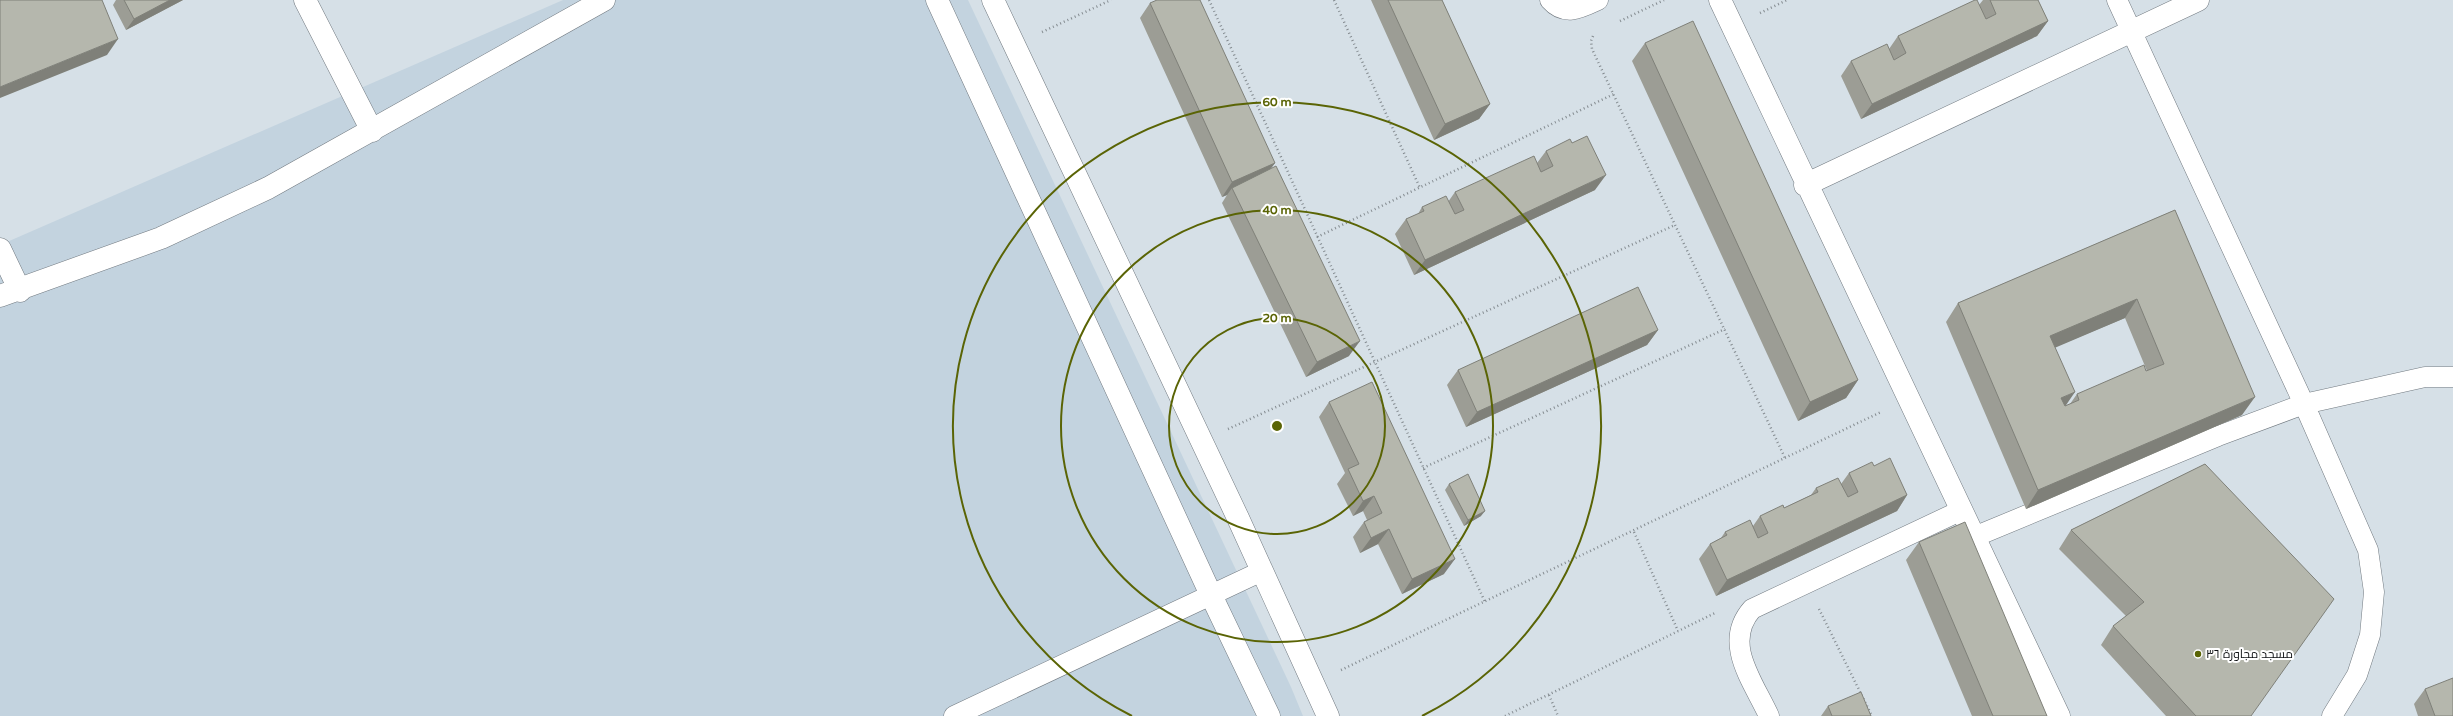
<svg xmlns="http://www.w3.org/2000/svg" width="2453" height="716" font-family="'Varela Round',Cairo,sans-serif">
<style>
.built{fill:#c3d3df}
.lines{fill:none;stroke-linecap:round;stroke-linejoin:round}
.service-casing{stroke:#727a81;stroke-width:21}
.minor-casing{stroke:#727a81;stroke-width:23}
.path{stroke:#858c91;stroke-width:2.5;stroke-dasharray:1 3;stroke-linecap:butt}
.service{stroke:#fff;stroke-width:20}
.minor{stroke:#fff;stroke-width:22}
.wall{fill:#9c9d95;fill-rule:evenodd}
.shaded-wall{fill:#7f8079}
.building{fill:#b5b7ad;stroke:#7f8079;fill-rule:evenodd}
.ring{fill:none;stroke:#5a6405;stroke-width:2}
.poi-dot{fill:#5a6405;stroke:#fff;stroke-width:1.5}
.labels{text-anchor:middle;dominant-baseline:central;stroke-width:4;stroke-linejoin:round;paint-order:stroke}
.poi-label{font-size:12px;fill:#0b0e11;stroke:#fff;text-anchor:start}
.centre{fill:#5a6405;stroke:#fff;stroke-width:2}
.ring-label{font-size:12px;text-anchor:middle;font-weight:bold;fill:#5a6405;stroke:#fff;stroke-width:4;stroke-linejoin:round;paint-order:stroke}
</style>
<rect width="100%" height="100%" fill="#d6e0e7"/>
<!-- built -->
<path class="built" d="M563,0H968L1291,687L1303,716H0V245Z"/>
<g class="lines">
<!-- service casing -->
<g class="service-casing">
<path id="service" d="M1550,0C1565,17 1581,8 1598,0
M2117,0L2304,404L2368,550L2374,592L2370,635L2357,675L2332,716
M1974,537L2218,436L2304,404L2425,377H2453
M954,716L1262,571
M1769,716C1753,681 1722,643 1752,609L1962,510"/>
</g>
<!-- minor casing -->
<g class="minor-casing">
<path id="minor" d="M305,0L372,131
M937,0L1211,595L1269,716
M993,0L1238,518L1328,716
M1720,0C1831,239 1946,477 2059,716
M1805,185L2198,0
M0,249L20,291
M0,296L161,238L268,188L604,0"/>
</g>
<!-- path -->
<path class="path" d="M1209,0L1485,602
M1334,0L1420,188
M1760,13L1787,0
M1620,21L1664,0
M1042,32L1111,0
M1593,36L1591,41L1592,49L1785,458
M1317,237L1614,94
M1228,429L1675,225
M1423,468L1725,329
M1634,532L1678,631
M1819,609L1872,716
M1341,670L1881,412
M1549,695L1558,716
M1505,716L1715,613"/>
<!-- service -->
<use href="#service" class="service"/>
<!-- minor -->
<use href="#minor" class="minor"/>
</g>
<!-- wall -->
<path class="wall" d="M116,0H183L126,30L113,5Z
M1371,0H1442L1490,104L1479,119L1434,140Z
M1983,0H2038L2048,21L2037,36L1861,119L1841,76L1851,61L1889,49L1898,36L1979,5Z
M1150,3L1275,163L1270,169L1349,356L1306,377L1222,203L1227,195L1222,197L1140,18Z
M1645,43L1858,380L1846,398L1798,421L1632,61Z
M1546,151L1595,190L1414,275L1395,234L1406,219L1418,214L1422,207L1448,202L1455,192L1537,163Z
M2175,210L2242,415L2026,509L1946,322L1958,303ZM2125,318L2147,371L2077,394L2070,404L2065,406L2055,347Z
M1658,330L1647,345L1466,427L1447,385L1458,370Z
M1329,402L1444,574L1402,594L1378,544L1360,553L1353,537L1364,522L1367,520L1363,511L1353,516L1337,484L1345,473L1319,417Z
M2205,464L2251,716H2166L2101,645L2113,626L2126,616L2059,549L2071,530Z
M1874,466L1907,495L1897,511L1716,596L1699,559L1710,544L1721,538L1725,532L1753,526L1760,516L1784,508L1811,495L1816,488L1841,484L1849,473Z
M1449,484L1481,516L1464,526L1445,490Z
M1919,542L2047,716H1972L1906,560Z
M2425,689L2453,716H2418L2414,704Z
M1828,706L1871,716H1821Z"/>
<!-- shaded-wall -->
<path class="shaded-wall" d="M170,0H183L126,30L134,19Z
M2048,21L2037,36L1861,119L1872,104Z
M118,39L107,55L0,98V87Z
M1490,104L1479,119L1434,140L1445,124Z
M1275,163L1264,178L1232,188L1227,195L1222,197L1232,182Z
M1606,175L1595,190L1414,275L1425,260Z
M2137,299L2125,318L2038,355L2050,336Z
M1658,330L1647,345L1466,427L1477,412Z
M1360,341L1349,356L1306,377L1317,362Z
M1858,380L1846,398L1798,421L1810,402Z
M2075,392L2062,411L2061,398Z
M2255,397L2242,415L2026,509L2038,490Z
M1907,495L1897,511L1716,596L1727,580Z
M1374,496L1363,511L1353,516L1363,501Z
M1485,511L1481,516L1464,526L1468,520Z
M1389,529L1378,544L1360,553L1371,538Z
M1455,559L1444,574L1402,594L1412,579Z"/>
<!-- building -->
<path class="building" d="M0,0H102L118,39L0,87Z
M124,0H170L134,19Z
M1157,0H1200L1275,163L1232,182L1150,3Z
M1388,0H1442L1490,104L1445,124Z
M1975,0H1977L1986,19L1996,14L1990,0H2038L2048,21L1872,104L1851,61L1887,44L1894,60L1906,53L1898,36Z
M1693,21L1858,380L1810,402L1645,43Z
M1587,136L1606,175L1425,260L1406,219L1424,211L1422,207L1446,196L1455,214L1464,210L1455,192L1534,156L1541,172L1553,166L1546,151L1570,139L1572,143Z
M1276,166L1360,341L1317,362L1232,188Z
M2175,210L2255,397L2038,490L1958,303ZM2137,299L2164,364L2146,371L2144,365L2077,394L2079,400L2065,406L2061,398L2075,392L2050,336Z
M1638,287L1658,330L1477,412L1458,370Z
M1372,382L1455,559L1412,579L1389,529L1371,538L1364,522L1382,513L1374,496L1363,501L1348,469L1359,464L1329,402Z
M1890,458L1907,495L1727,580L1710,544L1727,535L1725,532L1750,520L1758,538L1768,533L1760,516L1783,505L1784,508L1818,492L1816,488L1838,478L1848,497L1858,492L1849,473L1872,462L1874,466Z
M2205,464L2334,599L2251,716H2196L2113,626L2144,602L2071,530Z
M1468,474L1485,511L1468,520L1449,484Z
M1965,522L2047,716H1993L1919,542Z
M2453,678V716H2435L2425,689Z
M1861,692L1871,716H1832L1828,706Z"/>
<!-- distance rings -->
<g class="ring">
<circle cx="1277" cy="426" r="108"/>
<circle cx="1277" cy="426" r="216"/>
<path d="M1132 716A324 324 0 1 1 1422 716"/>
</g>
<!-- markers -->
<circle class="poi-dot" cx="2198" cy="654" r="4"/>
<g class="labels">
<!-- poi labels -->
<g class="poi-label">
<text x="2206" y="654">مسجد مجاورة ٣٦</text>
</g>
</g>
<circle cx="1277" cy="426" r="6" class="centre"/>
<g class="ring-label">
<text x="1277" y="106">60 m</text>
<text x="1277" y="214">40 m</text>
<text x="1277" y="322">20 m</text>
</g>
</svg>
